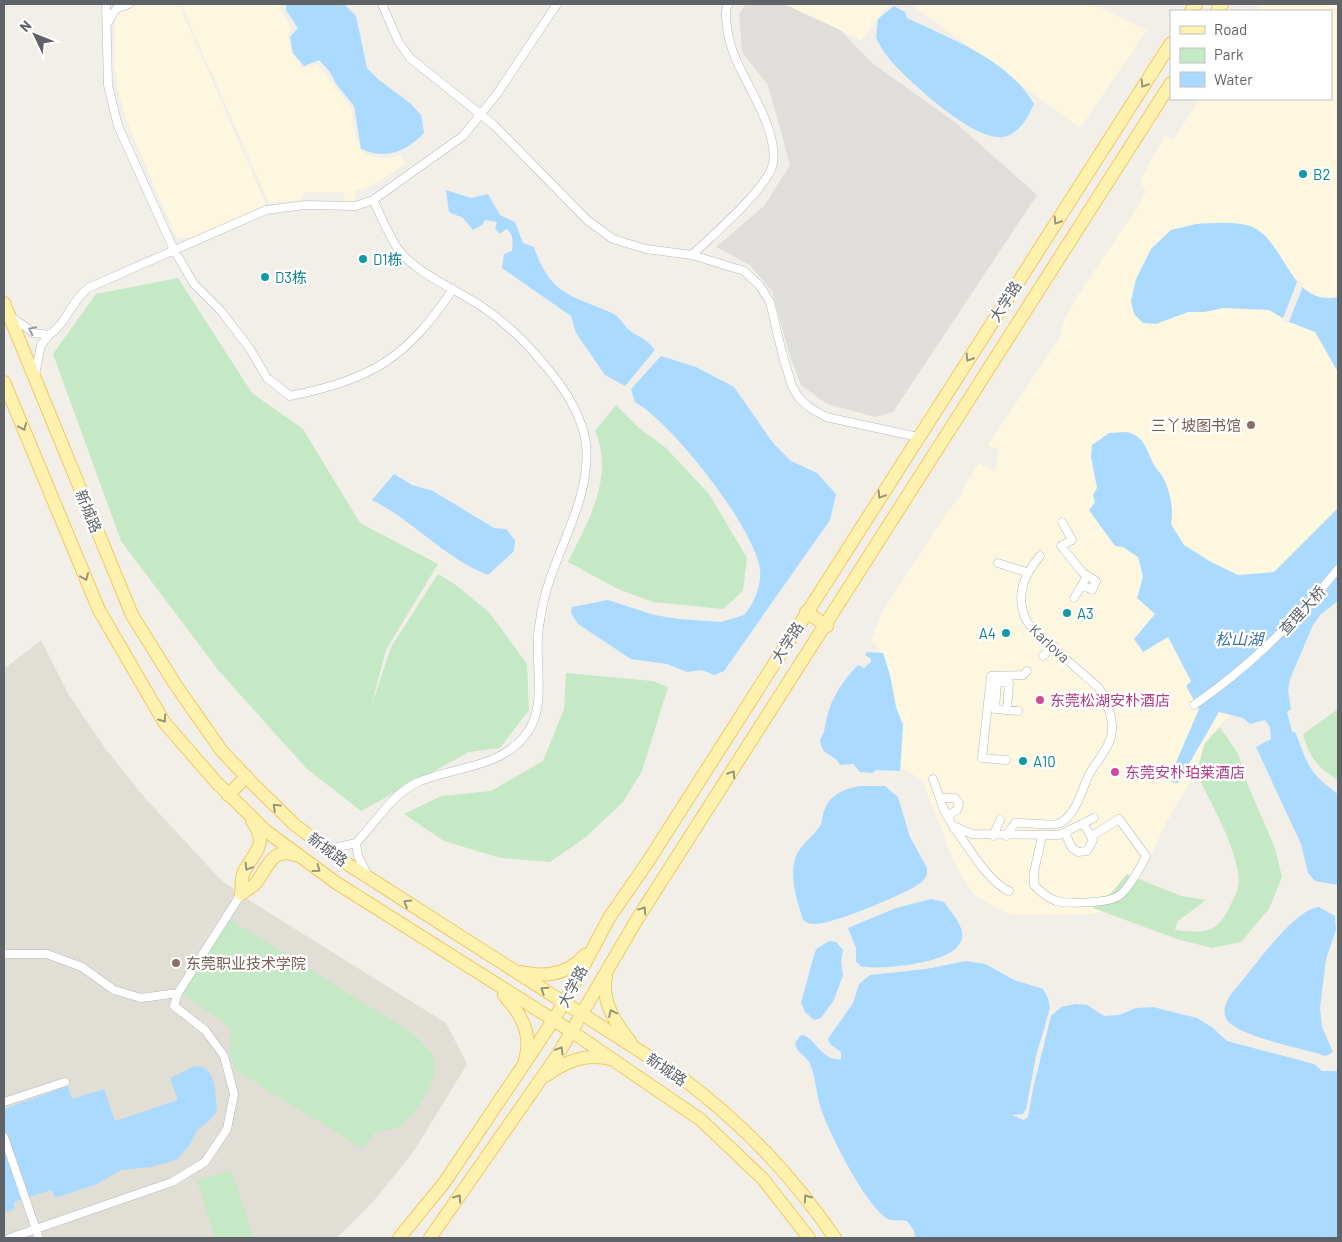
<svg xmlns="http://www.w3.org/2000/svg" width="1342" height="1242" font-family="Barlow,'Noto Sans SC',sans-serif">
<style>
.commercial{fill:#fef7e0}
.industrial{fill:#e0deda}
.education{fill:#e1ded6}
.green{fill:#c5e8c5}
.water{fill:#aadaff}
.pier{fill:#f1efe8}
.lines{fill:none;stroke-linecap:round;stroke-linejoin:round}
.street-casing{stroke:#b5b8bc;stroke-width:9}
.primary-casing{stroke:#f2c960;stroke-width:14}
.street{stroke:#fff;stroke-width:8}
.primary{stroke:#fff2af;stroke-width:12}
.oneway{stroke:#979581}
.oneway2{stroke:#979a9d}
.culture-dot{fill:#0f9aa8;stroke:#fff;stroke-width:2}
.education-dot{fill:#8d6e63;stroke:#fff;stroke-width:2}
.hotel-dot{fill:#d1479c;stroke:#fff;stroke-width:2}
.labels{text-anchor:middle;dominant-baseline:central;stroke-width:4.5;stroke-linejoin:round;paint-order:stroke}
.culture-label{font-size:15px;fill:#0d838f;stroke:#fff;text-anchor:start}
.street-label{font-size:15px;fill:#5f6368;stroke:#fff}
.education-label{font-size:15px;fill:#785e54;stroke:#fff;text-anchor:end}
.hotel-label{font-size:15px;fill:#b23c85;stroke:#fff;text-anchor:start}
.water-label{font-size:16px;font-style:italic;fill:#4174aa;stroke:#fff}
</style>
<rect width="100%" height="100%" fill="#f1efe8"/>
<!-- commercial -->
<path class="commercial" d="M141,4H179L266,205L193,238L177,237L172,228L127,121L117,86L114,58L116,14Z
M181,4H280V9L291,28L288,35L290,51L303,68L317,64L351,107L355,134L361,150L372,157L389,158L400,155L405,164L370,187L355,191V202H346L343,192H304L301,200L269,203Z
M784,4H890L861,40Z
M911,4H1091L1147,30L1080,128Z
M1262,4H1338V593L1295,638L1270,676L1211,734L1195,774L1166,823L1133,894L1113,908L1094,914L1017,915L1004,912L975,895L969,888L955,864L922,780L901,767L903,725L896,707L886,660L883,653L871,640L882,612L947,512L961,496L968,479L979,464L995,470L999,449L988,445L1059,339L1064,320L1082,289L1139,205L1146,192L1140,180L1165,136L1173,140L1200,99H1331V11H1257Z"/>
<!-- industrial -->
<path class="industrial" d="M746,4H784L840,30L872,63L956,123L1037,195L893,412L875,417L827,404L801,385L791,360L772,291L750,265L716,247L764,206L790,165L768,85L742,52L739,14Z"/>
<!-- education -->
<path class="education" d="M41,640L69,695L105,748L145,798L221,880L252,902L446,1023L467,1064L414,1151L372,1203L337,1238H4V669Z"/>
<!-- green -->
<path class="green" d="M178,278L252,393L303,429L360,523L438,564L386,650L371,707L391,647L438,574L453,583L489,612L527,664L529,710L500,748L469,752L361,811L306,768L219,671L121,541L53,354L96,294Z
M616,405L639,428L666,448L709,494L747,558L743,591L723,609L653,602L618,589L568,562C588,522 615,476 595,431Z
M566,673L653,681L668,687L642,771L623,802L586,837L550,862L501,858L444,841L404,814L441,796L491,791L543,761L564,709Z
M1338,709V780C1318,768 1309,757 1303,734Z
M1220,727L1238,754L1247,783L1275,848L1282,877L1269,909L1241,942L1212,948L1177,939L1093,908L1113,891L1127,874L1181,896L1206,900L1178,921L1175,930C1202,933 1216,935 1229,908C1232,901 1237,894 1238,887C1244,860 1209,799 1196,773L1205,743Z
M229,919L414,1034L433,1054L435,1073L430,1087L417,1109L398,1128L375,1132L363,1149L235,1070L230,1051L231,1028L179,991Z
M231,1170L254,1238H215L197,1181Z"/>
<!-- water -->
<path class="water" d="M286,4H344L356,16L367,68L379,80L410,103L421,115L424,133C405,152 387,160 361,149L354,106L337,85L330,72L319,60L304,66L293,53L290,37L298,28L286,10Z
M894,6L905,12L907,18C951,39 1009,60 1034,104C1028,117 1021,131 1007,136C979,147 909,81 891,61C885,54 880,46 876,38L878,19Z
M446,190L471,198L488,194L500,215L515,222L523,243L534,247C550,295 571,295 612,313C619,316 623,324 628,329C639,338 645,337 655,350L625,386L605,375L576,333L571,316L502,268L504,254L512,251C513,243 514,234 506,229L500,234L495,228L497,222L485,220L482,225L473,230L463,218L449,212Z
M1196,224C1213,223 1234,221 1250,226C1286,239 1289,307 1338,297V372L1315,332L1289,322L1269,310L1224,308L1204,312H1188L1156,324L1143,323L1134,314L1131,301L1136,279L1151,249L1171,230Z
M661,356L696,367L734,387L773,443L791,461L817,473L836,494L830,520L724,671L714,675L702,670L687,672L667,664L631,659L578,624L571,613L572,607L608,600L654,615L679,619L721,622L744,615C754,604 762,585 760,569C754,527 672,423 635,402L631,389Z
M1127,432C1145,437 1146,449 1153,463C1156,469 1161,473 1164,479C1170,492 1174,510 1171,524L1184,545L1211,562L1238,575L1274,572L1338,508V601L1321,614L1313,625L1290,679L1288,691L1291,709L1287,712L1292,732H1295C1309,766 1307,771 1338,794V885L1315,881L1308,873L1301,844L1256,747L1271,739L1270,727L1265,720L1250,724L1243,718L1219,712L1178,783L1171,782L1177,760L1199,709L1186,686L1191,681L1168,637L1143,652L1134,639L1155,614L1137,598L1143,577L1138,557L1123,547L1115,546L1089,510L1095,502L1093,495L1097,488L1091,457L1092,445L1109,433Z
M394,474L412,485L433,491L494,528L506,529L515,540L514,551L488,575C444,558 413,520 372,500Z
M867,652L883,653L890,675L896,707L903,725L900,771L876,770L872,773L860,772L853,764L840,765C833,751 822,759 820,739C825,733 825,725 827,717C831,698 844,679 858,665L864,668L871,662V659L865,655Z
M860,786H885L898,797L910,837L927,868V874C925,880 920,884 914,887C897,897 831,925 814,924C809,924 806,922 803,920C797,900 787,872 798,852C804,842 814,835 820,826C823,821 822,816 824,811C830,794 844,789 860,786Z
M931,899L944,902C950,911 960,921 962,932C968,964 883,969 862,967L856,962V948L848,928L896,908Z
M1319,907L1335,916L1336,930L1326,959L1320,1008L1322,1027L1333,1052L1326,1056C1307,1049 1233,1036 1226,1018C1222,1009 1227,1000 1232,993C1251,972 1292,910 1319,907Z
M829,941L836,942L843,950L841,961L843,975L834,1000L821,1018L814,1020L805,1012L801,1003C803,997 814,953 816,950C819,946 825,944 829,941Z
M966,961L985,964L1014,980L1043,989L1048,998L1050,1008L1036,1056L1026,1109L1023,1114L1012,1115L1024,1120L1028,1117L1033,1089L1051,1016L1061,1007L1076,1004L1087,1005L1104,1016L1119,1015L1136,1008L1153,1007L1197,1018L1213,1028L1227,1041L1314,1064L1322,1071H1338V1238H915L914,1231L907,1221C900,1219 895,1222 888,1219C867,1208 829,1133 821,1109C816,1094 816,1078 810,1064C806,1055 796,1053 795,1043L800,1036L804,1035C816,1041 824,1062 841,1059V1052L830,1044L828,1039L853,1003L859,984L870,975L926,969Z
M195,1066C218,1067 215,1093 217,1111L209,1121L197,1130L190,1145L176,1160L151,1167L121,1170L97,1184L55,1198L52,1190L14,1202L15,1209L4,1213V1109L68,1086L72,1099L104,1089L115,1121L178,1100L170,1078Z"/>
<!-- pier -->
<path class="pier" d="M1298,279L1304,284L1288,324L1282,321Z"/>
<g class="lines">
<!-- street casing -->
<g class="street-casing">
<path id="street" d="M106,4L108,85L118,126L174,250L194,284L221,311L250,349L267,378L290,396C372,379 406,359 453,289
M382,4L398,41L410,58L494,125L587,220L613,239L646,249L692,255L744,271L760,286L770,302L782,353L792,386L799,398L810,408L826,417L918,437
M108,22L116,9L129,4
M692,255C716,232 754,200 770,172C785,143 749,88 737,62C731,49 727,32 726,18C726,13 725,8 729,4
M10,316L34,333L49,335L41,345L35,375
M49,335C67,323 71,301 88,288L266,210L305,205L356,206L373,200L463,136L497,94L557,4
M1062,522L1072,540L1061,546L1082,572L1096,581L1092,590L1082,585L1087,575
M998,563L1026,572
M1074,598L1082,585
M1043,656L1054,646
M1194,705C1249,667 1296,621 1338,569
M1007,710L1009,683L997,682L995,709L1018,711
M1006,760L982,758L991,676L1023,675L1027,671
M933,779L944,810L953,826L972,834L1059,835L1094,818
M940,798H955L959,803L957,810L947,816
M954,828C969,847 988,882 1009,891
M1065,833L1072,848L1078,852L1087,851L1093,840L1083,823
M993,836L1000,820
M1006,836L1015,823C1025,822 1050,826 1057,824C1076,819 1082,787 1090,773C1099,757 1114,744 1112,724C1111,712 1105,699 1099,688C1087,677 1030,629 1026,620C1015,595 1024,575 1040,556
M1042,836L1034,872V885C1041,892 1046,897 1056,901C1068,904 1106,903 1117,897C1128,891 1140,868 1146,856L1119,819L1092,836
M356,843C375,824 392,794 416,783C452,766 495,770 523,738C550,709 533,662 539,627C541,613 544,596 549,582C563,539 591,492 586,444C582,414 563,386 543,363C525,341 505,322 481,306C458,291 413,271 398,249C388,234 381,216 373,200
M325,846L334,848L356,843L358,856L367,874
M4,954H47L82,967L114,990L141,998L178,993L174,1006L205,1030L224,1056L234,1094L227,1129L205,1162L172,1182L10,1238
M178,993L241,894
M4,1102L65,1082
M4,1137L39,1238"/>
</g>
<!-- primary casing -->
<g class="primary-casing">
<path id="primary" d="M1191,11L1196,4
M1217,11L1222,4
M4,303L132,615L175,684L221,750L252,783L295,825L349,865L682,1078C744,1125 791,1174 835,1238
M4,382L99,610L164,722L216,782L266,831L335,882L571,1031L701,1120L763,1179L809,1238
M806,612L827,626
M228,795L246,777
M241,894C242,888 241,880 243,874C253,852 270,846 252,821
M241,894C245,891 250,888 254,885C268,870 270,845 298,856
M522,972C547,978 568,974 585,955
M606,976C601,1001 615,1023 630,1041
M504,995C521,1014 533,1034 525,1060
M547,1075C566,1061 587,1053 610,1059
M399,1238L444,1183L539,1042L564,1003L609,918L647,863L1171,43
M430,1238L557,1056L636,921L1171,83"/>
</g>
<!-- street -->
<use href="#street" class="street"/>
<!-- primary -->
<use href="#primary" class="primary"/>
</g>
<!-- one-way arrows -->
<defs><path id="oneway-chevron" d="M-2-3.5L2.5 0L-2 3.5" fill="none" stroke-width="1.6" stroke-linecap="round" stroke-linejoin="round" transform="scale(1.25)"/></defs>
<g class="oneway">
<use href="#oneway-chevron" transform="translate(1144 84) rotate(123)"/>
<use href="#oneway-chevron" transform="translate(1057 221) rotate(123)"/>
<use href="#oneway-chevron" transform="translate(969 358) rotate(123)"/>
<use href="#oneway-chevron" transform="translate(23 427) rotate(67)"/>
<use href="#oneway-chevron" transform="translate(881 495) rotate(123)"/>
<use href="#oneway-chevron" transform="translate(85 577) rotate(67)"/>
<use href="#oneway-chevron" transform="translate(163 719) rotate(55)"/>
<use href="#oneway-chevron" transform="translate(732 774) rotate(-57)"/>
<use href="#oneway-chevron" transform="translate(276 807) rotate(-137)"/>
<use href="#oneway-chevron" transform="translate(248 867) rotate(121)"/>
<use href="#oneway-chevron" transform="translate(317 869) rotate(36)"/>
<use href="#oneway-chevron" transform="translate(407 903) rotate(-148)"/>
<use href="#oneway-chevron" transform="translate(643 910) rotate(-56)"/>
<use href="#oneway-chevron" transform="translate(544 990) rotate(-147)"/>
<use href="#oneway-chevron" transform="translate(612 1013) rotate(-116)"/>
<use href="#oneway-chevron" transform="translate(560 1050) rotate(-59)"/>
<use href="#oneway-chevron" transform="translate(458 1198) rotate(-55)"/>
<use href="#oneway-chevron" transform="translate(807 1198) rotate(-125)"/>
</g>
<use class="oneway2" href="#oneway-chevron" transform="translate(32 330) rotate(-154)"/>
<!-- markers -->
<g class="culture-dot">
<circle cx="1303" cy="174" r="5"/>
<circle cx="363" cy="259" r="5"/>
<circle cx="265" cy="277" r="5"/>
<circle cx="1067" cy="613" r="5"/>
<circle cx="1006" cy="633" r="5"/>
<circle cx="1023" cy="761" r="5"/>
</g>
<g class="education-dot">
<circle cx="1251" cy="425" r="5"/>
<circle cx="176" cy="963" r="5"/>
</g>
<g class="hotel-dot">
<circle cx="1040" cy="700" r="5"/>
<circle cx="1115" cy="772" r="5"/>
</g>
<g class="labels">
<!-- culture labels -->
<g class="culture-label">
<text x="1313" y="174">B2</text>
<text x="373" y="259">D1栋</text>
<text x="275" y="277">D3栋</text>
<text x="1077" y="613">A3</text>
<text x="996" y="633" text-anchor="end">A4</text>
<text x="1033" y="761">A10</text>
</g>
<!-- street labels -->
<g class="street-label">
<text transform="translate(1005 301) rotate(-57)">大学路</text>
<text transform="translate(89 511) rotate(68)">新城路</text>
<text transform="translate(1302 610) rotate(-47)">查理大桥</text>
<text transform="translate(787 642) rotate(-57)">大学路</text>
<text transform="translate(1050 643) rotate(43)">Karlova</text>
<text transform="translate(328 849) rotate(37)">新城路</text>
<text transform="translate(572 986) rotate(-62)">大学路</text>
<text transform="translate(667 1069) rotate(34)">新城路</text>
</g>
<!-- education labels -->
<g class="education-label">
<text x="1241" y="425">三丫坡图书馆</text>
<text x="186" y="963" text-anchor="start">东莞职业技术学院</text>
</g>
<!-- hotel labels -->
<g class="hotel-label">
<text x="1050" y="700">东莞松湖安朴酒店</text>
<text x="1125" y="772">东莞安朴珀莱酒店</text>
</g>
<!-- water labels -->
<g class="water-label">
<text x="1239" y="638">松山湖</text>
</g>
</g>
<!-- border -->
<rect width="1342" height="1242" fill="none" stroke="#5f6368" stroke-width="10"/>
<!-- legend -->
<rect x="1170" y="10" width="162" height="90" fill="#ffffff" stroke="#bfc1c3"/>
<rect x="1180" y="26" width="25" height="8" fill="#fff2af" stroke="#bfc1c3"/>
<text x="1214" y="35" font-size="15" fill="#5f6368">Road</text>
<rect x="1180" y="48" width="25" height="15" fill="#c5e8c5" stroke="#bfc1c3"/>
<text x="1214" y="60" font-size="15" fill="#5f6368">Park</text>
<rect x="1180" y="72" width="25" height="15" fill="#aadaff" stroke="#bfc1c3"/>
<text x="1214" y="85" font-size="15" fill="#5f6368">Water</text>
<!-- north arrow -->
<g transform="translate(35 35) rotate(313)" stroke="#ffffff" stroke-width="4" paint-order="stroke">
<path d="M0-4L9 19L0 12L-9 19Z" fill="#5f6368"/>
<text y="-8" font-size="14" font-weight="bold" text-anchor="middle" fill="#5f6368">N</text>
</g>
</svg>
